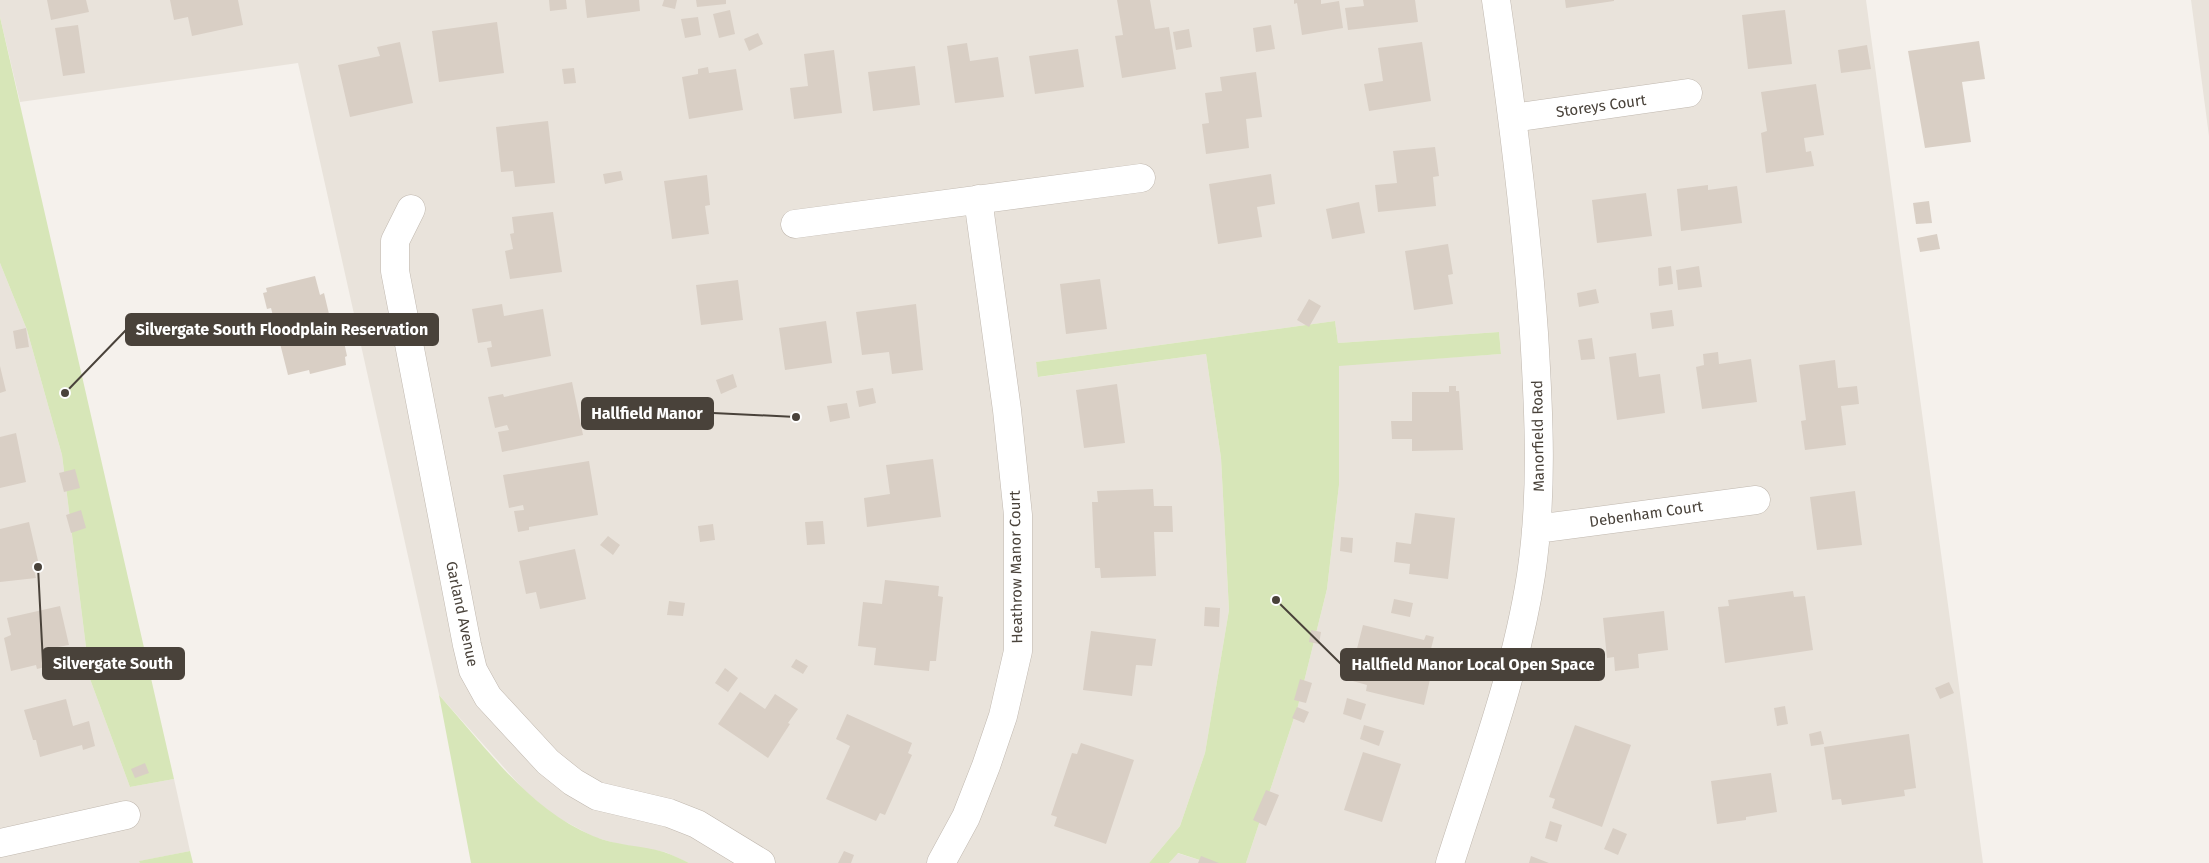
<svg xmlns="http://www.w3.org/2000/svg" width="2209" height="863" font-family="'Fira Sans',sans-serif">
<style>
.residential{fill:#e9e3db}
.green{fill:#d7e6b8}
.building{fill:#d9cfc5}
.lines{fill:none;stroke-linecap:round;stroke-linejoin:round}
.minor-casing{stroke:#c0b8af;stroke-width:29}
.minor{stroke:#fff;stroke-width:28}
.labels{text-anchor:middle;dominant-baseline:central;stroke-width:4;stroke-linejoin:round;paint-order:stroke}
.street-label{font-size:15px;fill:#49423a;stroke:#fff}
.leader{fill:none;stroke:#49423a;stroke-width:2}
.callout-dot{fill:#49423a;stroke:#fff;stroke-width:2}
.callout{fill:#49423a;stroke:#49423a;stroke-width:2}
.callout-label{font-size:16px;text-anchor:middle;font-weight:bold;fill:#fff}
</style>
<rect width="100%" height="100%" fill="#f5f1ec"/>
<!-- residential -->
<path class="residential" d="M0,0H1866L1983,863H1246L1298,706L1327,589L1339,485V365L1501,354L1499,332L1338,343L1335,321L1036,362L1039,377L1206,354L1221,458L1229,610L1205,753L1180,826L1149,863H689L665,852L618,844L594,837L555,816L526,792L439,695L298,63L20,102L0,17Z
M2191,0H2209V136Z
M0,263L27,330L62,455L90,679L130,787L174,779L190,851L140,861V863H0Z
M1177,853L1209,863H1169Z"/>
<!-- green -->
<path class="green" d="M0,17L174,779L130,787L90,679L62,455L27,330L0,263Z
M1335,321L1338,343L1499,332L1501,354L1339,366V485L1327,589L1298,706L1246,863H1209L1178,853L1169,863H1149L1180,826L1205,753L1229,610L1221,458L1206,354L1038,377L1036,362Z
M439,695C485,746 528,809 593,836C616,846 641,845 664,852C673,855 681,859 689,863H471Z
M190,851L193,863H140L139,861Z"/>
<!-- building -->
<path class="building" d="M47,0H86L89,12L51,20Z
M170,0H238L243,25L192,36L188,17L174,20Z
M549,0H566L567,9L550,11Z
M585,0H639L640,11L587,18Z
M664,0H677L675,9L662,6Z
M696,0H726V4L697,7Z
M1117,0H1150L1155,29L1169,27L1176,69L1122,78L1115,36L1123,35Z
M1294,0H1321V4L1339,1L1343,28L1302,35L1297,3L1294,4Z
M1363,0H1415L1418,22L1348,30L1345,8L1364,6Z
M1565,0H1614V1L1566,8Z
M730,10L735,34L719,38L713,14Z
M1785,10L1792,64L1748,69L1742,15Z
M698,17L701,35L685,38L681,19Z
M497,22L504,73L439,82L432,31Z
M78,25L85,73L63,76L55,28Z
M1271,25L1275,49L1256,52L1253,28Z
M1189,29L1192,47L1176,50L1173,32Z
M758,33L763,44L749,51L744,39Z
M1979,41L1985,79L1962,82L1971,142L1925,148L1908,51Z
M400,42L413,103L350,117L338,65L380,56L377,47Z
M1422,42L1431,101L1369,111L1364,84L1383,81L1378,48Z
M967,43L970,61L998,57L1004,97L955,103L947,46Z
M1867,45L1871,69L1841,73L1838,50Z
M1078,49L1084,87L1035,94L1029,56Z
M834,50L842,113L794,119L790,88L808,86L804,54Z
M915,66L920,105L873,111L868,72Z
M708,67L709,73L736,69L743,110L689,119L682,77L698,74V69Z
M574,68L576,83L564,84L562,69Z
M1256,72L1262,117L1246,119L1249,148L1206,154L1202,124L1209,123L1205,93L1222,91L1220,77Z
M1816,84L1824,135L1804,138L1806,152L1811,151L1814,166L1766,173L1761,133L1767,131L1761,92Z
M548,121L555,183L515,187L513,171L501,172L496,127Z
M1435,147L1439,176L1433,177L1436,206L1378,212L1375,185L1397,183L1393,151Z
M621,171L623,180L605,184L603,174Z
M1271,174L1275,204L1257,207L1262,237L1218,244L1209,184Z
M707,175L710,205L705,206L709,234L672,239L664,181Z
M1708,185V190L1737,186L1742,223L1681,231L1677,189Z
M1646,193L1652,236L1597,243L1592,200Z
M1929,201L1932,223L1916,224L1913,203Z
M1359,202L1365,233L1332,239L1326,209Z
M553,212L562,272L510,279L505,251L513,249L510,234L514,233L512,217Z
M1937,234L1940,249L1920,252L1917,238Z
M1448,244L1453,274L1448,275L1453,304L1414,310L1405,251Z
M1671,266L1673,284L1659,286L1658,268Z
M1699,266L1702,287L1678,290L1676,270Z
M315,276L320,295L324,293L335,339L343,337L347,356L345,357L346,365L310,374L309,370L288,375L271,308L267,309L263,293L267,292L266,288Z
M1100,279L1107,329L1066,334L1060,284Z
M738,280L743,320L701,325L696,285Z
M1596,289L1599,303L1579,307L1577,293Z
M1309,299L1321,306L1309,327L1297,320Z
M502,304L504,316L543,309L551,356L491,367L487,348L492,347L491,341L478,343L472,309Z
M916,304L923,370L892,374L889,352L862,355L856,312Z
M1672,310L1674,326L1652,329L1650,313Z
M826,321L832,363L785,370L779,328Z
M26,328L29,347L16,349L13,331Z
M1592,338L1595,359L1581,360L1578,340Z
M1718,352L1719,364L1751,359L1757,402L1702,409L1696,367L1704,365L1703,354Z
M1636,353L1639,377L1660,374L1665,413L1617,420L1609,357Z
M1835,360L1838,388L1857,386L1859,404L1841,406L1846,445L1805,450L1801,421L1806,420L1799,365Z
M0,366L6,391L0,393Z
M733,374L737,387L721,394L716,380Z
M572,382L583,435L502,452L498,432L509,430L507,425L495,428L488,397L503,394L504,397Z
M1117,384L1125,443L1084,448L1076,390Z
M1449,386H1456V391H1459L1463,450L1412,451V439H1392L1391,421H1412V392H1449Z
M873,388L876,403L859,407L856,391Z
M847,403L850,418L830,422L827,406Z
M16,433L26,482L0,488V437Z
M933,459L941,517L867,527L864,498L890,494L886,465Z
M589,461L598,515L529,527V530L518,532L514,511L524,510L523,505L509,508L503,475Z
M75,469L80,488L64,492L59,473Z
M1153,489L1154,506H1172L1173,532H1154L1156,576L1101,578L1100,568H1095L1092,502H1098L1097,491Z
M1855,491L1862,545L1817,550L1810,497Z
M81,510L86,528L71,533L66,515Z
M1415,513L1455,518L1448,579L1409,574L1410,564L1394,562L1396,542L1411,544Z
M823,521L825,544L807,545L805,522Z
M29,522L39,565L33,566L36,578L0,582V529Z
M713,524L715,540L700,542L698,526Z
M608,536L620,545L613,555L600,545Z
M1341,537L1353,538L1352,553L1340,551Z
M575,549L586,599L540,609L536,592L526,594L519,561Z
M885,580L939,586L938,596L943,597L936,661H930L929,671L874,665L876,648L858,646L863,602L882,604Z
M1793,591L1794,597L1805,596L1813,650L1725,663L1718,607L1729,606L1728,600Z
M1394,599L1413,603L1410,617L1391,613Z
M669,601L685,603L683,616L667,615Z
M60,606L69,645L58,647L59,653L51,654L53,665L37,669L36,665L11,671L4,638L11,635L7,618Z
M1205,607L1220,608L1219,627L1204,626Z
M1664,611L1668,650L1638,654L1639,668L1615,671L1614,657L1607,658L1603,618Z
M1363,625L1424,640L1426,635L1434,637L1425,673L1431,675L1424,705L1366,691L1367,685L1349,680Z
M1311,630L1321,632L1319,644L1309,642Z
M1091,631L1156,639L1152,666L1136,665L1132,696L1083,690Z
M796,659L808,666L803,674L791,667Z
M725,668L738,678L728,692L715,683Z
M1300,679L1312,683L1306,703L1294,700Z
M1949,682L1954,693L1940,699L1935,688Z
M740,692L765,709L775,694L798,709L788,723L790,724L768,758L718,724Z
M1347,698L1366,704L1361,720L1343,714Z
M66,699L73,726L89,721L95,746L83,750L82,745L40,757L36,740H33L24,710Z
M1785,706L1788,724L1777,726L1774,708Z
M1297,707L1309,712L1304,723L1292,718Z
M847,714L912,743L908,753L912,755L885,815L880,813L876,821L826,799L850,746L836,739Z
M1364,725L1384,731L1379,746L1360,739Z
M1575,725L1631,745L1602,827L1552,808L1555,799L1549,797Z
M1821,731L1824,744L1811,746L1809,734Z
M1909,734L1916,788L1904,790L1905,796L1842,805L1841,799L1832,800L1824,747Z
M1081,743L1134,760L1106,844L1054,826L1057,817L1051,815L1072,753L1077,754Z
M1363,752L1401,764L1382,822L1344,810Z
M145,763L149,773L135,778L131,769Z
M1771,773L1777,812L1746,817V820L1717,824L1711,781Z
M1266,790L1279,795L1266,826L1253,820Z
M1550,821L1562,825L1557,842L1545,838Z
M1613,828L1627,834L1618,855L1604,849Z
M844,851L854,855L851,863H838Z
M1201,856L1219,863H1198Z
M1531,856L1549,863H1529Z"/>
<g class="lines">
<!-- minor casing -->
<g class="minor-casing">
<path id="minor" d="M1513,118L1688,93
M411,209L395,241V271L467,645L473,670L488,697L548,762L573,782L597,796L669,813L697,824L761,863
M795,224L1141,178
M1536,529L1756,500
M0,843L126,815
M941,863L966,817L986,766L1003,716L1018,651V515L1007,410L978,199
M1450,863C1480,768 1516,673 1531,575C1543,494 1539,414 1534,333C1526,221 1512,110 1496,0"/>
</g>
<!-- minor -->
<use href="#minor" class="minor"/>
</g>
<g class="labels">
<!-- street labels -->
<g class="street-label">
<text transform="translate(1601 106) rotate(-8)">Storeys Court</text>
<text transform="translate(1538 436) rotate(-91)">Manorfield Road</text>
<text transform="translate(1646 514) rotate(-8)">Debenham Court</text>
<text transform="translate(1016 567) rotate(-91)">Heathrow Manor Court</text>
<text transform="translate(462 614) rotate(78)">Garland Avenue</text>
</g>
</g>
<!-- callouts -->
<path class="leader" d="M65 393L126 330M796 417L713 413M38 567L43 663M1276 600L1341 664"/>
<g class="callout-dot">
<circle cx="65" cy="393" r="5"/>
<circle cx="796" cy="417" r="5"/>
<circle cx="38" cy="567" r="5"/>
<circle cx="1276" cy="600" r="5"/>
</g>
<g class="callout">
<rect x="126" y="314" width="312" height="31" rx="5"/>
<rect x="582" y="398" width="131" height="31" rx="5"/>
<rect x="43" y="648" width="141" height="31" rx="5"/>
<rect x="1341" y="649" width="263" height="31" rx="5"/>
</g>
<g class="callout-label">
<text x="282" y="335">Silvergate South Floodplain Reservation</text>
<text x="647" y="419">Hallfield Manor</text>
<text x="113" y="669">Silvergate South</text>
<text x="1473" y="670">Hallfield Manor Local Open Space</text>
</g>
</svg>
